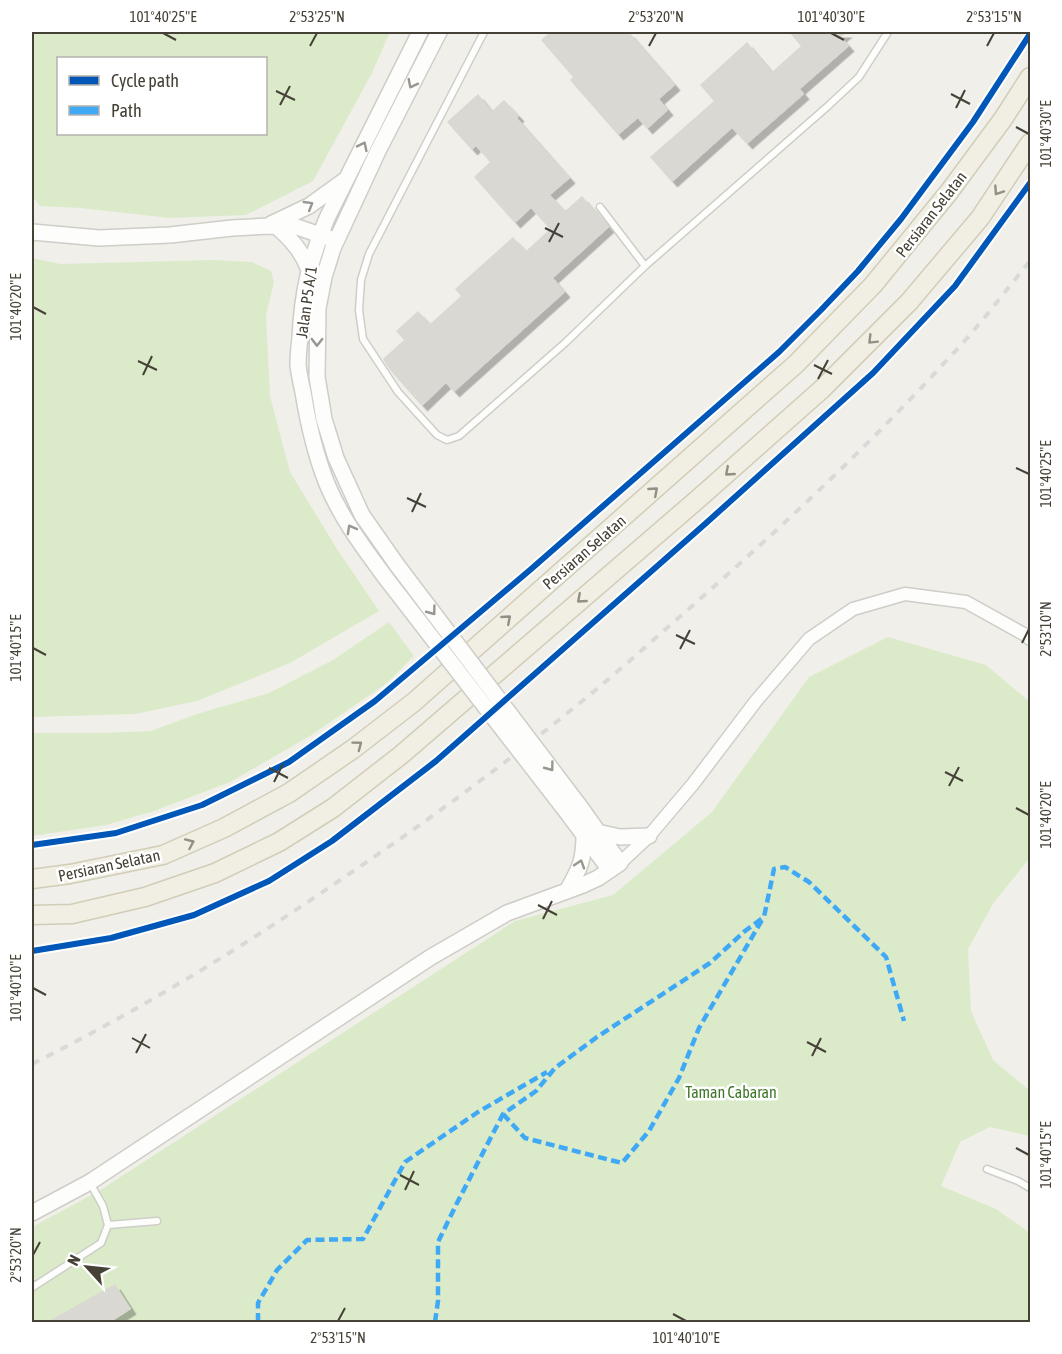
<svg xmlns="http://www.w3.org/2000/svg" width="1062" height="1354" font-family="'Asap Condensed',sans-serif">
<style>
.green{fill:#dbebca;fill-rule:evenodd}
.building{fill:#dad8d2;filter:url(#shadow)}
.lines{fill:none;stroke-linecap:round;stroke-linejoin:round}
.service-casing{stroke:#cecdc8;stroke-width:9}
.minor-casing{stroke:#cecdc8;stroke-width:15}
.tertiary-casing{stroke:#cecdc8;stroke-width:18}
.primary-casing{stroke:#d2cdb7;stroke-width:21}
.service{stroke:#fdfdfc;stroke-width:6}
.minor{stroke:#fdfdfc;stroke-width:12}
.tertiary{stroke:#fdfdfc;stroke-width:15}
.primary{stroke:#f1eee3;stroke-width:18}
.rail{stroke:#d9d9d8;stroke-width:4;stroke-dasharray:8 8;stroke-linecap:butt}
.tertiary-bridge-casing{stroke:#cecdc8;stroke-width:18;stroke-linecap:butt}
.tertiary-bridge{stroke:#fdfdfc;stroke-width:15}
.quiet{stroke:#3fa9f5;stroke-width:4.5;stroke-dasharray:9 4.5;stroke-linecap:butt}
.cycleway-casing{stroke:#fff;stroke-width:10}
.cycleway{stroke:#0057b8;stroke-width:6}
.oneway{stroke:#98968f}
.oneway2{stroke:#938f84}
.ticks{fill:none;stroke:#464136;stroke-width:2}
.labels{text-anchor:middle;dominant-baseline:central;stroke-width:5;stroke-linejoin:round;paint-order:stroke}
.street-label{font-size:16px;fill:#464136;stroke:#fff}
.park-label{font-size:16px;fill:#40782a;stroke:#fff}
.neatline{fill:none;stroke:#464136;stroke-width:2}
.ticks-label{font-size:15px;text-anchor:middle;fill:#464136}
</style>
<defs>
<filter id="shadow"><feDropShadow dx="5.5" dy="5.5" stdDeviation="0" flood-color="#0004"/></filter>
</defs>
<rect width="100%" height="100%" fill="#f0efea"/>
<!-- green -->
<path class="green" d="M32,32H390L372,73L313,181L246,215L170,218L81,208L40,206L32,196ZM58,58H266V134H58Z
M32,258L60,264L214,260L252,262L271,271L274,282L266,315L270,396L290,472L337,549L379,611L290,663L197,701L135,714L32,717Z
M389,622L414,656L387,683L310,736L230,782L154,811L106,825L32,836V733H100L151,731L197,714L269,693L333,660Z
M888,637L986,665L1030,702V858L994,902L968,949L971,1011L993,1060L1030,1091V1136L990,1127L960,1142L941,1186L996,1209L1030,1233V1322H32V1227L99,1191L515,921L613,895L712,812L809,677Z"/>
<!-- building -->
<path class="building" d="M550,32H629L675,85L659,99L668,110L647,129L638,118L618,135L570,80L573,77L541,40Z
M789,32H847L841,37L849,46L800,89L804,94L747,144L732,128L672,182L650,157L714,101L700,85L747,42L772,72L801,46Z
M478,94L492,111L504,100L519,116L517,118L570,178L550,195L565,211L582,196L609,227L553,278L565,292L454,392L446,383L422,406L390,370L383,359L404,340L396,331L418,311L430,324L461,296L455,289L513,237L526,251L550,229L531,208L515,223L474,177L490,162L476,146L472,150L447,122Z
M115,1284L131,1309L109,1323H45Z"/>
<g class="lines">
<!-- service casing -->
<g class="service-casing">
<path id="service" d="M484,32L369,254L361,280L359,310L363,339L398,392L437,435L447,440L459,436L565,343L645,266L828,106L859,77L888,32
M600,207L645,266
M987,1169L1018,1181L1030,1188
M108,1225L157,1221
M32,1284L33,1287L101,1243L108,1225L103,1206L90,1183"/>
</g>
<!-- minor casing -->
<g class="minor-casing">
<path id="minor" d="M620,863L649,836L693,784L756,701L809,639L853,609L905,594L966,602L1029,637L1030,639"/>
</g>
<!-- tertiary casing -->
<g class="tertiary-casing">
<path id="tertiary" d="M271,224L309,206L345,180
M276,226C291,239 302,251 309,270
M32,232L99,238L170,235L232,228L268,226L297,227L329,238
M397,565L362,515L336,458L324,419L317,377L318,308L324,277L333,248L378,151L439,32
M385,577C363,547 341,518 327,484C315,454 308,423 303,392C301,383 299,374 298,365C298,356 299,346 300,338C302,292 310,260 327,218L420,32
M569,815L610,870
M597,832L620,837L649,836
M567,891C580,868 584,861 584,834
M32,1213L90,1182L431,957L507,913L583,885L598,878L620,863L581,808"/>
</g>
<!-- primary casing -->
<g class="primary-casing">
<path id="primary" d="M32,879L70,874L163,855L224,828L289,793L353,749L414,702L796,364L873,285L949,192L1003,119L1030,77
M32,915L72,914L145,897L215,873L279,842L333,808L401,755L698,499L822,389L909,302L980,218L1030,143"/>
</g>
<!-- service -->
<use href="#service" class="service"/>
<!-- minor -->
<use href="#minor" class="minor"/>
<!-- tertiary -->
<use href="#tertiary" class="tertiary"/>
<!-- primary -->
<use href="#primary" class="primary"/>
<!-- rail -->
<path class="rail" d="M32,1064C140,1010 243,947 343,878C431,819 516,756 598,688C624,666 650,643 676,620C770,538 862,453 947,360C977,329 1003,294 1030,261"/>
<!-- tertiary-bridge casing -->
<g class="tertiary-bridge-casing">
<path id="tertiary-bridge" d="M397,565L581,808
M385,577L569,815"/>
</g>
<!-- tertiary-bridge -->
<use href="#tertiary-bridge" class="tertiary-bridge"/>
<!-- quiet -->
<path class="quiet" d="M503,1114L525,1138L622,1163L649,1131L679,1078L699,1028L762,920
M258,1322V1303L277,1270L307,1240L363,1239L405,1162L478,1112L547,1072
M435,1322L438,1301V1242L457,1203L503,1114L536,1091L555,1068L597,1037L710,963L745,931L764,917L774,869L785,867L809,882L886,957L904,1021"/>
<!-- cycleway casing -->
<g class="cycleway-casing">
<path id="cycleway" d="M32,845L116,833L202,805L289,762L375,701L530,570L779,352L821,310L858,271L901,219L973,122L1030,34
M32,951L111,938L194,915L269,881L332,841L436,761L705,524L873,373L955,286L1030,183"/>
</g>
<!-- cycleway -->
<use href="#cycleway" class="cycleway"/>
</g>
<!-- one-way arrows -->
<defs><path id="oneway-chevron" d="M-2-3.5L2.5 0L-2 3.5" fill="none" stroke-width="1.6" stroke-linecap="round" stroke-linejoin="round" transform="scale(1.5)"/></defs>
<g class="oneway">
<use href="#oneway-chevron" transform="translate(412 84) rotate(117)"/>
<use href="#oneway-chevron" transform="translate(363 146) rotate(-64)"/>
<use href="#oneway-chevron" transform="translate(309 205) rotate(-31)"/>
<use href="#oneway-chevron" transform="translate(317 342) rotate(91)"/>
<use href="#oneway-chevron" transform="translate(351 529) rotate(-119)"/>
<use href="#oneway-chevron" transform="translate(432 611) rotate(53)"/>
<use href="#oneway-chevron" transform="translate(550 767) rotate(53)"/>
<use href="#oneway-chevron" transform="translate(580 864) rotate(-72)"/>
</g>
<g class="oneway2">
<use href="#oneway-chevron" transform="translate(998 191) rotate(124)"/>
<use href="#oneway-chevron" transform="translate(872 340) rotate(135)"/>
<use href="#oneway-chevron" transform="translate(729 472) rotate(139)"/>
<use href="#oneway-chevron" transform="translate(654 491) rotate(-41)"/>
<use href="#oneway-chevron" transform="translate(581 599) rotate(139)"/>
<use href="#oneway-chevron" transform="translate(507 619) rotate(-41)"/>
<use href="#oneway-chevron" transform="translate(358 745) rotate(-37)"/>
<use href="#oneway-chevron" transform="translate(190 843) rotate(-24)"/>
</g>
<!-- ticks -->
<path class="ticks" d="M163,33L176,40M831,33L844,40M310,46L317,33M649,46L656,33M987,46L994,33M276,91L295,100M951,94L970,104M280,105L290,86M956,108L965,90M1016,127L1029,134M545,228L563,237M549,242L559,223M33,307L46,314M138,361L157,370M814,365L832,374M143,375L152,356M818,379L828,360M1016,468L1029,474M407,498L426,507M412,512L421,493M676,635L695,644M1022,643L1029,629M33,648L46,655M680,649L690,630M269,768L288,778M945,772L963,781M274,782L283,764M949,786L959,767M1016,808L1029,815M538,905L557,915M543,919L552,901M33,988L46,995M132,1038L150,1048M807,1042L826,1052M136,1053L146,1034M812,1056L821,1038M1016,1148L1029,1155M400,1175L419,1185M405,1190L414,1171M33,1255L40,1242M673,1314L686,1321M338,1321L345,1308"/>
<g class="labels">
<!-- street labels -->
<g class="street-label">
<text transform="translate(931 214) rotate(-52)">Persiaran Selatan</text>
<text transform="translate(306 302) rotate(-82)">Jalan P5 A/1</text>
<text transform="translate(584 552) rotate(-41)">Persiaran Selatan</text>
<text transform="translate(109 865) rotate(-12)">Persiaran Selatan</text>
</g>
<!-- park labels -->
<g class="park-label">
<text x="731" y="1092">Taman Cabaran</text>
</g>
</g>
<!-- border -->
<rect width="1062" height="1354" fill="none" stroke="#ffffff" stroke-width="66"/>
<!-- legend -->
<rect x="57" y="57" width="210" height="78" fill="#ffffff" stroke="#b5b3af" stroke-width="1.5"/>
<rect x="69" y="76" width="30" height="9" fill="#0057b8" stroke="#b5b3af" stroke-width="1.5"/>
<text x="111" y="87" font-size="18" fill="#464136">Cycle path</text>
<rect x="69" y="106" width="30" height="9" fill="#3fa9f5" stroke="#b5b3af" stroke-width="1.5"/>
<text x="111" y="117" font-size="18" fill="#464136">Path</text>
<!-- north arrow -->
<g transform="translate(87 1267) rotate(297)" stroke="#ffffff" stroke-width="4.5" paint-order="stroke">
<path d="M0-4.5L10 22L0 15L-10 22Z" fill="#464136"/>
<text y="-9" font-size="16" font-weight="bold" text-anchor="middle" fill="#464136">N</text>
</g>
<rect x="33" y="33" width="996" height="1288" class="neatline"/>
<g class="ticks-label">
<text x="163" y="22">101°40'25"E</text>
<text x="317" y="22">2°53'25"N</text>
<text x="656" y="22">2°53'20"N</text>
<text x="831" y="22">101°40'30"E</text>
<text x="994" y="22">2°53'15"N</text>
<text transform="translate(1046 134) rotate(-90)" y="5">101°40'30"E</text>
<text transform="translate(16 307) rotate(-90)" y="5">101°40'20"E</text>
<text transform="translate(1046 474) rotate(-90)" y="5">101°40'25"E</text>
<text transform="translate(1046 629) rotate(-90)" y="5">2°53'10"N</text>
<text transform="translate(16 648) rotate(-90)" y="5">101°40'15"E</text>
<text transform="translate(1046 815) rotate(-90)" y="5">101°40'20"E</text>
<text transform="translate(16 988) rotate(-90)" y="5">101°40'10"E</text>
<text transform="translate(1046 1155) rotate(-90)" y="5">101°40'15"E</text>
<text transform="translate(16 1255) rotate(-90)" y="5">2°53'20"N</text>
<text x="338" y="1343">2°53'15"N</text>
<text x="686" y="1343">101°40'10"E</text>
</g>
</svg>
